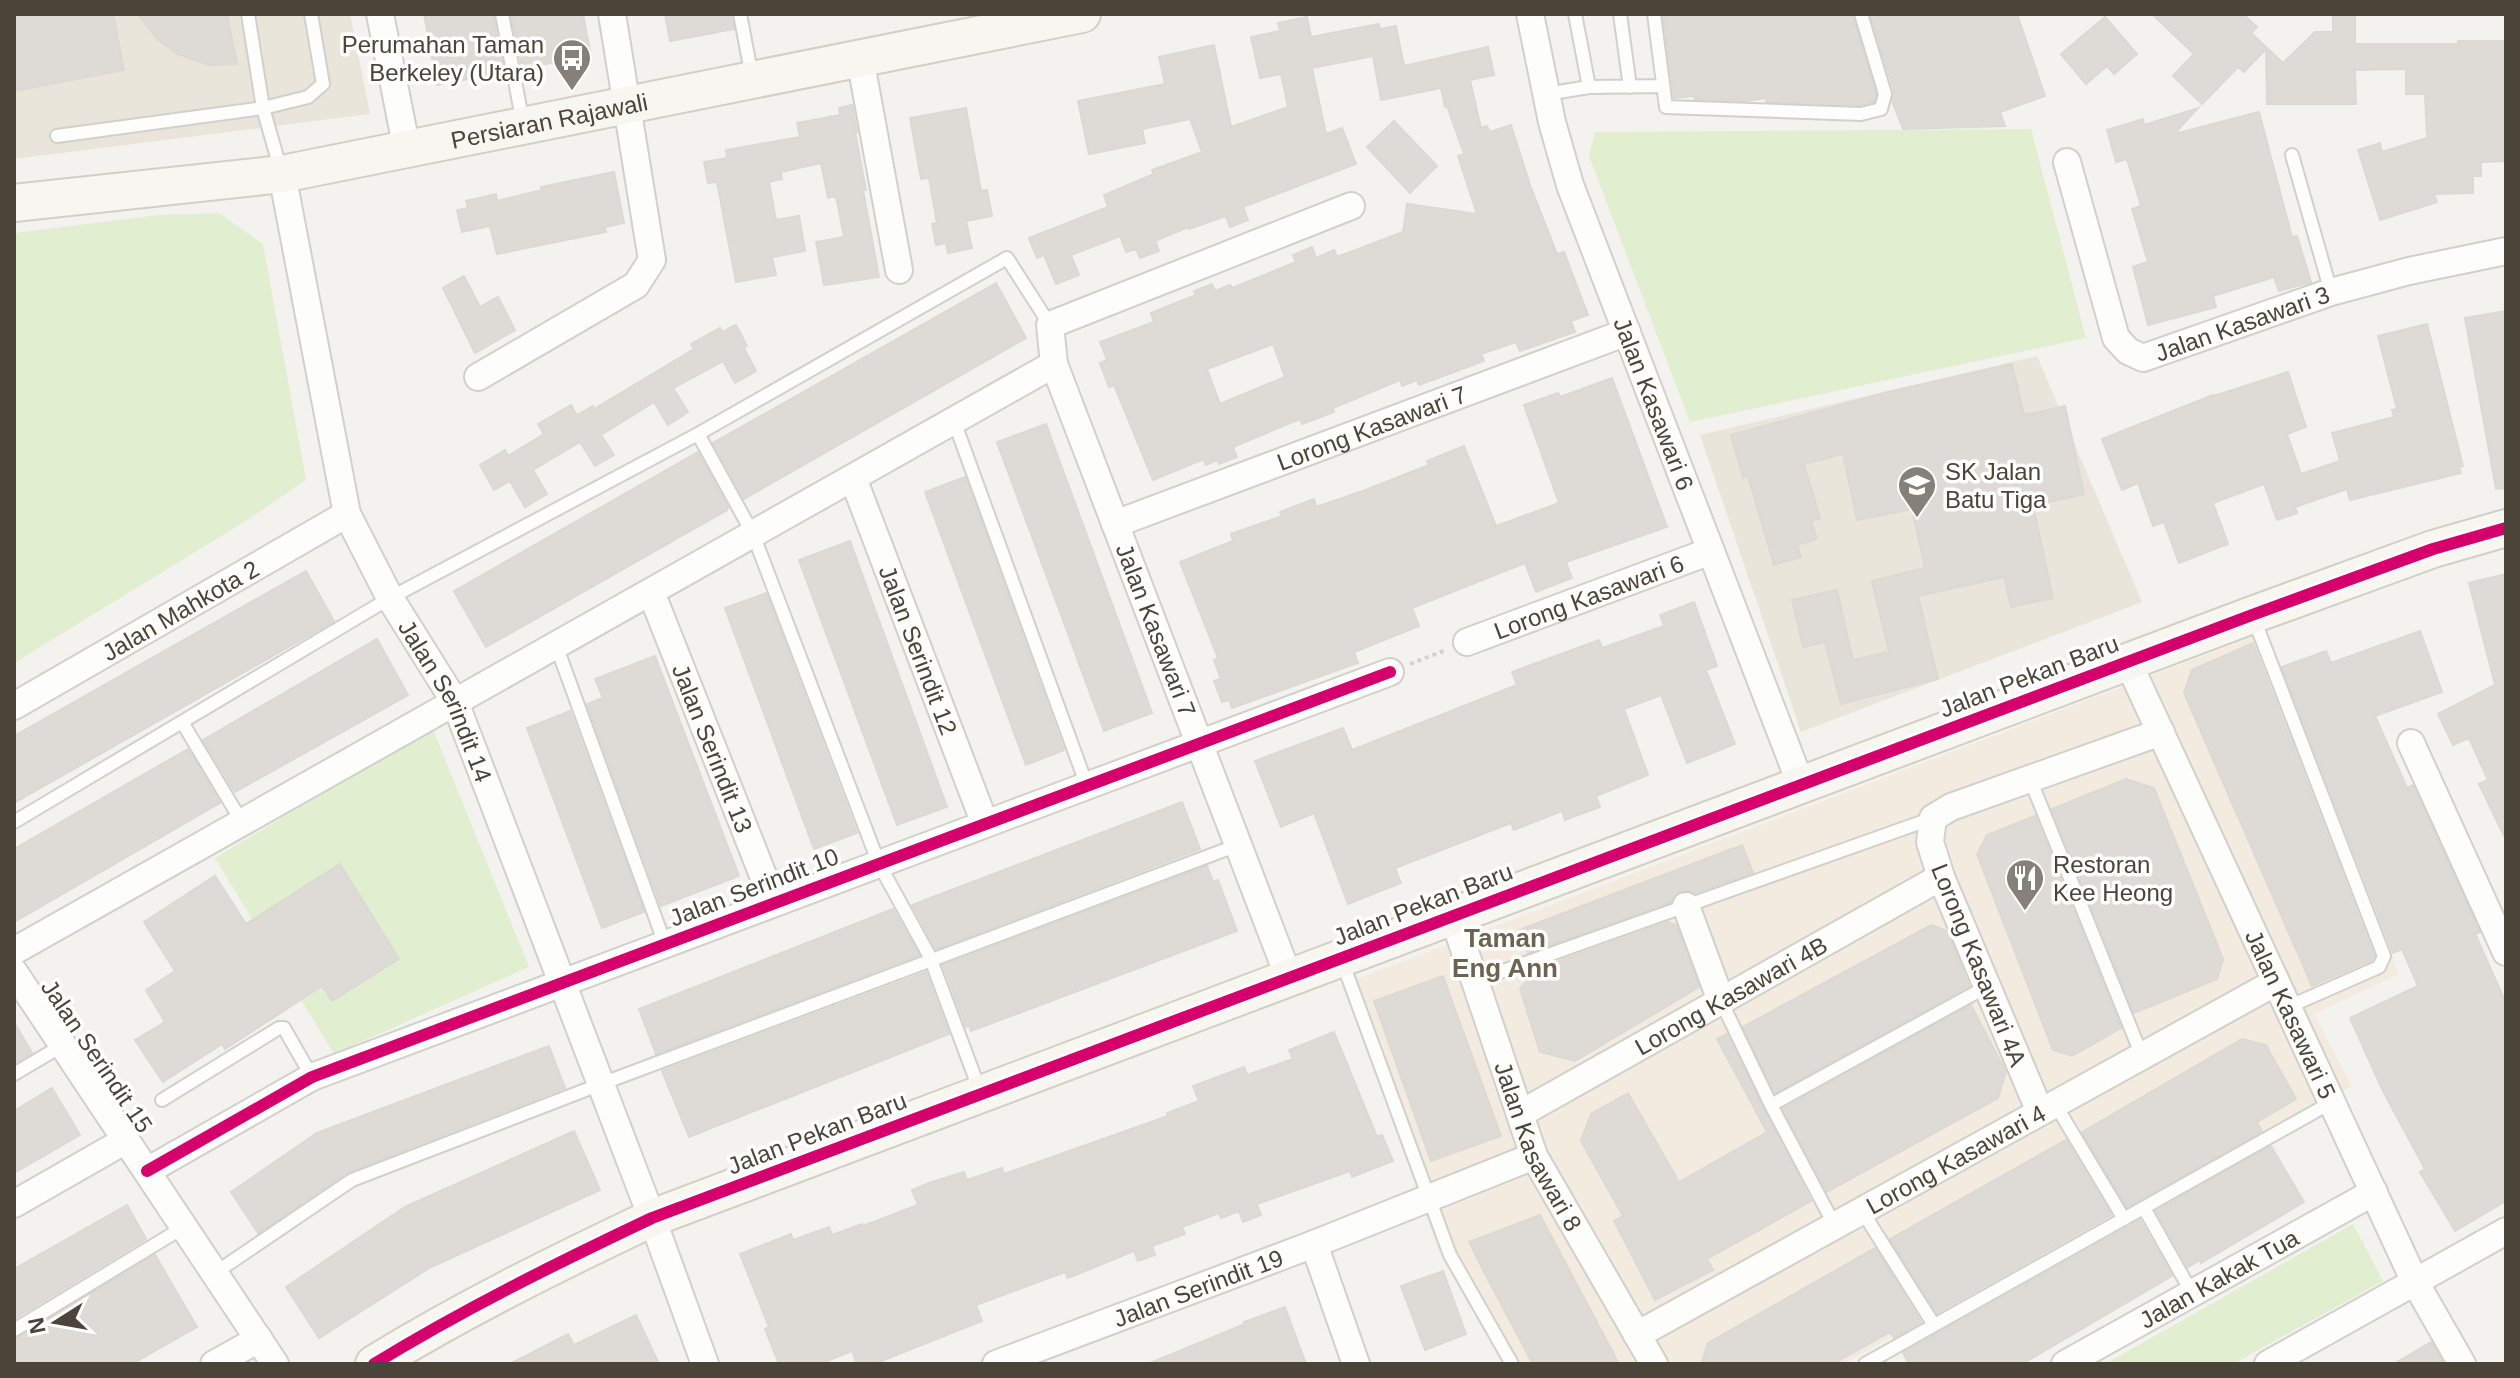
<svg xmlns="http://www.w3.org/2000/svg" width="2520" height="1378" font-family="Arial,sans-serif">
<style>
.commercial{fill:#f3ebdf}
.education{fill:#eae5da}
.green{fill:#e1eecf}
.building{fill:#dedbd6;stroke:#dcd9d4;stroke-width:2;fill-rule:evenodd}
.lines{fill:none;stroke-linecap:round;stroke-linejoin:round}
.lane-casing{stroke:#d2d0cb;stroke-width:16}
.street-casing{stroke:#d2d0cb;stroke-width:30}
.secondary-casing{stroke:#d3cfc5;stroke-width:40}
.path{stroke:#d3d2cc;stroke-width:4;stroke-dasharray:4 4;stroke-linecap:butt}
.lane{stroke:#fdfdfc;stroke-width:12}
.street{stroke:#fdfdfc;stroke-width:26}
.secondary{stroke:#f7f6f1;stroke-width:36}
.cycleway-casing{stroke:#fff;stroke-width:17}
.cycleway{stroke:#d6006c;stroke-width:12}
.labels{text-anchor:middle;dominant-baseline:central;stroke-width:7;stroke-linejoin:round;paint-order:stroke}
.poi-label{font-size:24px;fill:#4b4439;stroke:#fff;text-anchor:start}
.street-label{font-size:24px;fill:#4b4439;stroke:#fff}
.neighbourhood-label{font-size:26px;font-weight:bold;fill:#6e6250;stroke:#fff}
</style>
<rect width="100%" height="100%" fill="#f4f2ee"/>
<!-- commercial -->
<path class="commercial" d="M2266,632L2399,974L2314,1014L2352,1086L1843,1364H1505L1440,1255L1344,984Z"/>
<!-- education -->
<path class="education" d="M14,14H350L370,114L14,159Z
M2037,356L2142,602L1801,732L1700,435Z"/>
<!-- green -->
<path class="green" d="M2031,129L2086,338L1690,422L1589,156L1595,132Z
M219,213L263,244L306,480L249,519L14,663V233L159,215Z
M432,727L529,967L334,1054L215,858Z
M2353,1224L2383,1281L2233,1364H2105Z"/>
<!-- building -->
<path class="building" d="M14,14H113L124,70L14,91Z
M138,14H227L237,64L209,65L178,54L157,39Z
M424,14H493L504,72L437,85Z
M511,14H583L591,56L522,68Z
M665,14H731L734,29L670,41Z
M1663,14H1852L1876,94L1874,102L1860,105L1766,102V98L1746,101L1695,99L1694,96L1674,98Z
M1870,14H2017L2045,96L2000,112L2005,126L1903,129L1892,101L1894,91Z
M2152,14H2243L2257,27L2251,33L2283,63L2315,32H2333V14H2355V44H2458V41H2506V161L2481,162V176H2473V193L2434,194L2437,202L2380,220L2358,150L2380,143L2382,152L2427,138L2425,94H2406V69L2355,70L2356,104H2267L2266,49L2244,72L2238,67L2202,104L2173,76L2194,54Z
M1307,17L1311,37L1379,24L1380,29L1396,26L1404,66L1488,47L1494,75L1470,80L1481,128L1487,126L1490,132L1511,125L1530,185L1557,254L1564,252L1588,315L1571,321L1575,332L1520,351L1516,342L1481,354L1484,361L1419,385L1417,380L1402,386L1400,380L1333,408L1334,412L1302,424L1300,419L1233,447L1237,457L1219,464L1217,460L1206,465L1204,459L1153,480L1114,385L1109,387L1100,363L1107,360L1100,342L1154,322L1151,313L1196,295L1194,291L1212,284L1215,291L1230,285L1232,288L1296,262L1293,255L1312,247L1316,258L1334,250L1337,257L1403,232L1407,204L1477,214L1458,156L1464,154L1447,106L1445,107L1441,88L1381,100L1373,56L1312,68L1326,134L1342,128L1356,164L1243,207L1248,220L1230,227L1226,216L1189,229L1188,227L1155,241L1159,251L1140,258L1136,249L1126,252L1120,236L1071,255L1079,275L1056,284L1044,255L1037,258L1029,238L1108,207L1104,195L1154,174L1152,170L1202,152L1190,119L1142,129L1145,143L1089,154L1078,101L1165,84L1159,57L1214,45L1231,127L1288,107L1281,74L1260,78L1251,37L1280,31L1278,23ZM1273,344L1285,377L1220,404L1207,369Z
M2105,17L2137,54L2114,74L2107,66L2086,84L2061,54Z
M852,105L857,132H855L866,190H863L879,277L824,285L816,242L844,237L836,196L828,198L821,163L781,172L782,179L769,182L776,220L799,216L805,251L772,257L776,275L736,282L717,182L708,183L704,162L727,158L726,150L800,137L797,123L840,115L839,108Z
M966,108L981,191L987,190L992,216L966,221L972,248L948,253L946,243L936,245L932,224L937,223L929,178L921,179L910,118Z
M2198,108L2174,134L2259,112L2292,237L2297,236L2311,282L2279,291L2274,277L2213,296L2216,307L2148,325L2133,267L2148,262L2132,209L2141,206L2127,159L2116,162L2107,130L2143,119L2144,125Z
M1394,121L1437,166L1410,193L1367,147Z
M614,172L624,223L605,227L606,232L497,254L490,226L462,232L457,210L468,208L466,201L496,194L497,201L542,190L541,187Z
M464,276L480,307L498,297L515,330L475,353L443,288Z
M996,283L1026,338L744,499L713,443Z
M2506,311V488L2496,489L2465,318Z
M2427,324L2463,466L2459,467L2461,473L2350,500L2347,489L2295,507L2297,513L2277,520L2264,484L2213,503L2228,544L2179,563L2164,522L2153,526L2138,483L2122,490L2102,439L2213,395L2214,396L2288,372L2306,427L2287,434L2301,474L2340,461L2332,433L2394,417L2392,410L2397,409L2378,336Z
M736,325L747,346L744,348L756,371L735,383L723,361L673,388L688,412L668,425L654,402L601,435L614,455L595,466L580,442L533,470L547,494L525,507L510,481L494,490L480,465L505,450L508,456L544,434L538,424L571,405L577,415L593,406L594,409L694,349L691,344L720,328L722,332Z
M2012,364L2024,415L2065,406L2084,494L2033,506L2053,598L2011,607L2004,577L1918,596L1938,679L1841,704L1825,642L1803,647L1792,600L1837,590L1853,660L1889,652L1872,581L1925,568L1912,509L1857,520L1843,454L1804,464L1820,518L1811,521L1817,539L1797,545L1801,557L1774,565L1748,476L1743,478L1731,435L1888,392Z
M1612,378L1667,527L1566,562L1572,578L1536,592L1525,563L1412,608L1419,626L1354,652L1358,663L1232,708L1229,700L1222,702L1214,681L1221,679L1214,660L1218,658L1180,562L1233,541L1231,534L1282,516L1280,512L1314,499L1316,507L1363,491L1429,465L1427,461L1464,446L1496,526L1559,503L1524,405L1558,393L1560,397Z
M1046,424L1152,713L1104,731L997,442Z
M698,452L728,507L727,510L486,647L454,591Z
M965,477L1064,750L1026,765L925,492Z
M850,541L947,807L897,825L799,560Z
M306,571L334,621L14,803V736Z
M2506,574V840L2479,784L2488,780L2469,738L2453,745L2438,714L2495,685L2469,583Z
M766,593L857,833L814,849L725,608Z
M1694,602L1717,666L1706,670L1735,744L1687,763L1661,695L1624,709L1648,775L1596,796L1600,807L1565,820L1562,811L1514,830L1511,823L1395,868L1401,883L1348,904L1314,813L1281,827L1255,761L1343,728L1352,750L1517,685L1512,672L1599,640L1602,648L1664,626L1660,615Z
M2420,631L2442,692L2375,716L2407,788L2413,785L2480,932L2475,934L2506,1003V1201L2455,1231L2420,1172L2425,1169L2383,1091L2350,1018L2418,986L2402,949L2393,953L2282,667L2326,651L2331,663Z
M377,639L408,695L235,792L203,740Z
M2253,643L2374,956L2372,960L2312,986L2184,693L2192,670Z
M655,656L739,876L661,906L587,704L603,698L595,679Z
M570,711L644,912L602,928L527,728Z
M188,749L220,803L14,922V849Z
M2126,779L2154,788L2223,959L2217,979L2134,1013L2052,809Z
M1182,802L1200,849L936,949L912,905Z
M2035,816L2121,1028L2072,1056L2053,1050L1977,854L1987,835Z
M1742,845L1753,873L1695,893L1681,891L1671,902L1528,953L1519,930Z
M340,864L399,959L332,1001L322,986L225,1049L222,1044L163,1082L135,1040L165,1022L146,990L175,971L144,922L215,876L246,924Z
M1207,866L1213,882L1218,880L1237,931L971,1031L969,1025L966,1027L943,965Z
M893,909L919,955L656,1054L639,1009Z
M1668,922L1676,925L1699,987L1575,1061L1540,1052L1520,989L1534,970Z
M1931,925L1947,931L1969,986L1775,1093L1743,1027Z
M926,972L949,1034L689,1137L662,1071Z
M1443,976L1501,1136L1431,1161L1374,1001Z
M1971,1005L2006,1072L1998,1098L1827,1192L1783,1109Z
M14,1022L32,1053L14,1064Z
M1334,1032L1377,1137L1382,1135L1393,1161L1352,1177L1350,1171L1257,1204L1261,1215L1243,1222L1239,1211L1221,1218L1219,1213L1182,1227L1185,1234L1152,1246L1155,1255L1138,1261L1134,1251L1068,1278L1065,1272L976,1305L982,1321L874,1364H857L852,1351L819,1364H779L765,1329L769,1327L740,1254L791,1234L793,1240L829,1227L832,1235L862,1224L863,1226L918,1205L912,1190L929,1183L964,1172L967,1180L1002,1168L1004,1174L1168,1116L1167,1113L1199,1101L1193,1086L1244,1067L1247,1075L1293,1059L1289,1050Z
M1727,1034L1811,1201L1707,1259L1713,1270L1655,1300L1614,1221L1623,1216L1581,1141L1591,1114L1628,1093L1679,1182L1767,1132L1717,1039Z
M2242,1039L2266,1045L2296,1099L2257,1122L2262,1131L2127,1207L2082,1132Z
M549,1046L565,1088L348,1172L258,1233L231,1192L317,1133Z
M52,1088L80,1135L14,1173V1111Z
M574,1131L600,1190L429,1268L319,1338L286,1287L405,1207Z
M2066,1140L2111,1215L1937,1313L1890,1239Z
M2271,1146L2304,1202L2201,1263L2200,1260L2188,1267L2156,1211Z
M127,1205L146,1239L14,1319V1269Z
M1540,1215L1609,1345L1619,1364H1533L1483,1270L1469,1242Z
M2140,1220L2172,1276L2022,1364H1909L1903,1353Z
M1875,1248L1921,1322L1894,1338L1890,1332L1833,1364H1701L1708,1343Z
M155,1255L197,1327L132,1364H14V1339Z
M1443,1271L1466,1334L1425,1350L1401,1286Z
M1285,1307L1306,1364H1148L1245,1324L1244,1322Z
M636,1315L659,1364H510L568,1334L574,1345Z
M2431,1342L2444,1364H2394Z"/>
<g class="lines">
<!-- lane casing -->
<g class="lane-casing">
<path id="lane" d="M248,14L263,108L281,171
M502,14L523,123
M740,14L752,77
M1575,14L1589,87
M1620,14L1630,87
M1654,14L1666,107L1861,114L1881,109L1885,94L1861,14
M1546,94L1589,87L1663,86
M57,136L263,108L308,97L323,84L311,14
M2292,155L2331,292
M954,421L1087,786
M698,434L753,534L879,864L930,957L980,1091
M2254,619L2384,956L2379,967L2288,1007
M556,645L665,944
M182,722L242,822
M2030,779L2142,1056
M14,822L390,598L698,434L1007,258L1050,325
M1342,961L1450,1255L1512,1364
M1475,981L1933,818
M1721,1001L1771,1105L1835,1226
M14,1074L63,1045
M162,1100L279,1028H284L312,1077
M2055,1104L2124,1219
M1771,1105L1986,987
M2144,1208L2192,1293
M1862,1211L1934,1325
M215,1273L352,1180L601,1084L1238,845
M14,1330L184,1227
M1865,1364L2332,1102"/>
</g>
<!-- street casing -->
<g class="street-casing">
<g id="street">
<path d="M380,14L407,150"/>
<path id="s1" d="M1530,14L1552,122L1570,185L1801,785"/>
<path d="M860,58L899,270"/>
<path id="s2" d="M2067,162L2116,338L2128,351L2143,358L2331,292L2409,271L2506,251"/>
<path id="s3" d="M282,174L347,514L390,598L455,702L652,1218L705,1364"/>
<path d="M478,377L636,285L652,260L612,14"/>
<path id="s4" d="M853,478L985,824"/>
<path id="s5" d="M1115,524L1627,332"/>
<path id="s6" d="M651,592L774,903"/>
<path id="s7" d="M1467,642L1711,551"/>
<path id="s8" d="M2128,662L2415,1282L2462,1364"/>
<path id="s9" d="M14,706L347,514"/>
<path d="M2411,743L2506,952"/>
<path d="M1686,906L1721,1001"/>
<path id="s10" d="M1453,916L1534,1156L1654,1364"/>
<path d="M14,951L1054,364"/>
<path d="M14,972L275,1364"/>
<path d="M1289,978L1054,364L1050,325L1351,206"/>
<path d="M2040,1112L1941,877L1930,842L1933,818L1951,807L2161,732"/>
<path id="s11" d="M1520,1114L1941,877"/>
<path d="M147,1171L312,1077L1390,672"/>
<path d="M14,1204L126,1140"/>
<path d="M1314,1244L1356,1364"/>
<path id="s12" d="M1637,1335L2276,982"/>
<path d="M214,1364L259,1339"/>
<path id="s13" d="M996,1364L1314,1244L1534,1156"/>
<path id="s14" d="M2065,1364L2374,1192"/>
<path d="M2268,1364L2506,1231"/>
</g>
</g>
<!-- secondary casing -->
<g class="secondary-casing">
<g id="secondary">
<path id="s15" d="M14,203L282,174L1082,14"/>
<path d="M374,1364C464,1309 557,1263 652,1218L2252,615L2433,549L2506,528"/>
</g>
</g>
<!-- path -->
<path class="path" d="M1410,664L1446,650"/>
<!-- lane -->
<use href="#lane" class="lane"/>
<!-- street -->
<use href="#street" class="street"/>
<!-- secondary -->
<use href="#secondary" class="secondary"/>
<!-- cycleway casing -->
<g class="cycleway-casing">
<path id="cycleway" d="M147,1171L312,1077L1390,672
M374,1364C464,1309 557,1263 652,1218L2252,615L2433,549L2506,528"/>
</g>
<!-- cycleway -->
<use href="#cycleway" class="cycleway"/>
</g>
<!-- icons -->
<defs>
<g id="bus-pin" transform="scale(2)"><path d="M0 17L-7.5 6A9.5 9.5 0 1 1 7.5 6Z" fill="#868178" stroke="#fff"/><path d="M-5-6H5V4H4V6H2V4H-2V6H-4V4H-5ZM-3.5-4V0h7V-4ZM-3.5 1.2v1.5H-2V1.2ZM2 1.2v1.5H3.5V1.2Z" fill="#fff"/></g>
<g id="school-pin" transform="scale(2)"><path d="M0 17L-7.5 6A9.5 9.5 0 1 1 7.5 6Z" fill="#868178" stroke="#fff"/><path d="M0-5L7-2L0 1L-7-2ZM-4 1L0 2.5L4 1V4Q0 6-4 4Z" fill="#fff"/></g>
<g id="restaurant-pin" transform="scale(2)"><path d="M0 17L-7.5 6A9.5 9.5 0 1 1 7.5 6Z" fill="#868178" stroke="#fff"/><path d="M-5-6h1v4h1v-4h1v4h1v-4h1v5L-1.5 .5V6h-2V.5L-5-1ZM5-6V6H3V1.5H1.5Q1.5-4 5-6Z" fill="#fff"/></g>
</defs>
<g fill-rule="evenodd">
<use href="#bus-pin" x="572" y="58"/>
<use href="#school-pin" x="1917" y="485"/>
<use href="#restaurant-pin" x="2025" y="878"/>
</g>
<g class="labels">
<!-- poi labels -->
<g class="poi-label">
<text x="544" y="44" text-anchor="end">Perumahan Taman<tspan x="544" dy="28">Berkeley (Utara)</tspan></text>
<text x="1945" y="471">SK Jalan<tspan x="1945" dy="28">Batu Tiga</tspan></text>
<text x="2053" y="864">Restoran<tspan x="2053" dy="28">Kee Heong</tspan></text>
</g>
<!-- street labels -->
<g class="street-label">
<text stroke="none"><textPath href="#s15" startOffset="542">Persiaran Rajawali</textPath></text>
<text stroke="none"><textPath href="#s2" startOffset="322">Jalan Kasawari 3</textPath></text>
<text stroke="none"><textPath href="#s1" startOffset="410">Jalan Kasawari 6</textPath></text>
<text stroke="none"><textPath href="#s5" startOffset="274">Lorong Kasawari 7</textPath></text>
<text stroke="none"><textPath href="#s7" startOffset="130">Lorong Kasawari 6</textPath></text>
<text stroke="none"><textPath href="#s9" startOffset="192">Jalan Mahkota 2</textPath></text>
<text transform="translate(1156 630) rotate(69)">Jalan Kasawari 7</text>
<text stroke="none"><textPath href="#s4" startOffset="184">Jalan Serindit 12</textPath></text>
<text transform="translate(2029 676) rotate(-21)">Jalan Pekan Baru</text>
<text stroke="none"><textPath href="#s3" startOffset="558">Jalan Serindit 14</textPath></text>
<text stroke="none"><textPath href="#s6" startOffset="168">Jalan Serindit 13</textPath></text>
<text transform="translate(754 887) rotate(-21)">Jalan Serindit 10</text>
<text transform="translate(1423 904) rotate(-21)">Jalan Pekan Baru</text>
<text transform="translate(1979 965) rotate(68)">Lorong Kasawari 4A</text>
<text stroke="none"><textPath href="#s11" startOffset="242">Lorong Kasawari 4B</textPath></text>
<text stroke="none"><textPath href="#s8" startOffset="388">Jalan Kasawari 5</textPath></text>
<text transform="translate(97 1056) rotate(56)">Jalan Serindit 15</text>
<text transform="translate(817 1133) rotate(-21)">Jalan Pekan Baru</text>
<text stroke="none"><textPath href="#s10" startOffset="246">Jalan Kasawari 8</textPath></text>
<text stroke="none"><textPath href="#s12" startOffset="364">Lorong Kasawari 4</textPath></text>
<text stroke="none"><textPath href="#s14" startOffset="176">Jalan Kakak Tua</textPath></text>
<text stroke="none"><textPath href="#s13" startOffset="216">Jalan Serindit 19</textPath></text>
</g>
<!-- neighbourhood labels -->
<g class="neighbourhood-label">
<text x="1505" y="938">Taman<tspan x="1505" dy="30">Eng Ann</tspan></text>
</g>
</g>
<!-- border -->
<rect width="2520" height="1378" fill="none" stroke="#4b4439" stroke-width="32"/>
<!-- north arrow -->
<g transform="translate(56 1322) rotate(259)" stroke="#ffffff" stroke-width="6" paint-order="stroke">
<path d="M0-6L14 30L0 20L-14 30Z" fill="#4b4439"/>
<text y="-12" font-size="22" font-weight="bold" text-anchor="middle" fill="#4b4439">N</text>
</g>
</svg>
